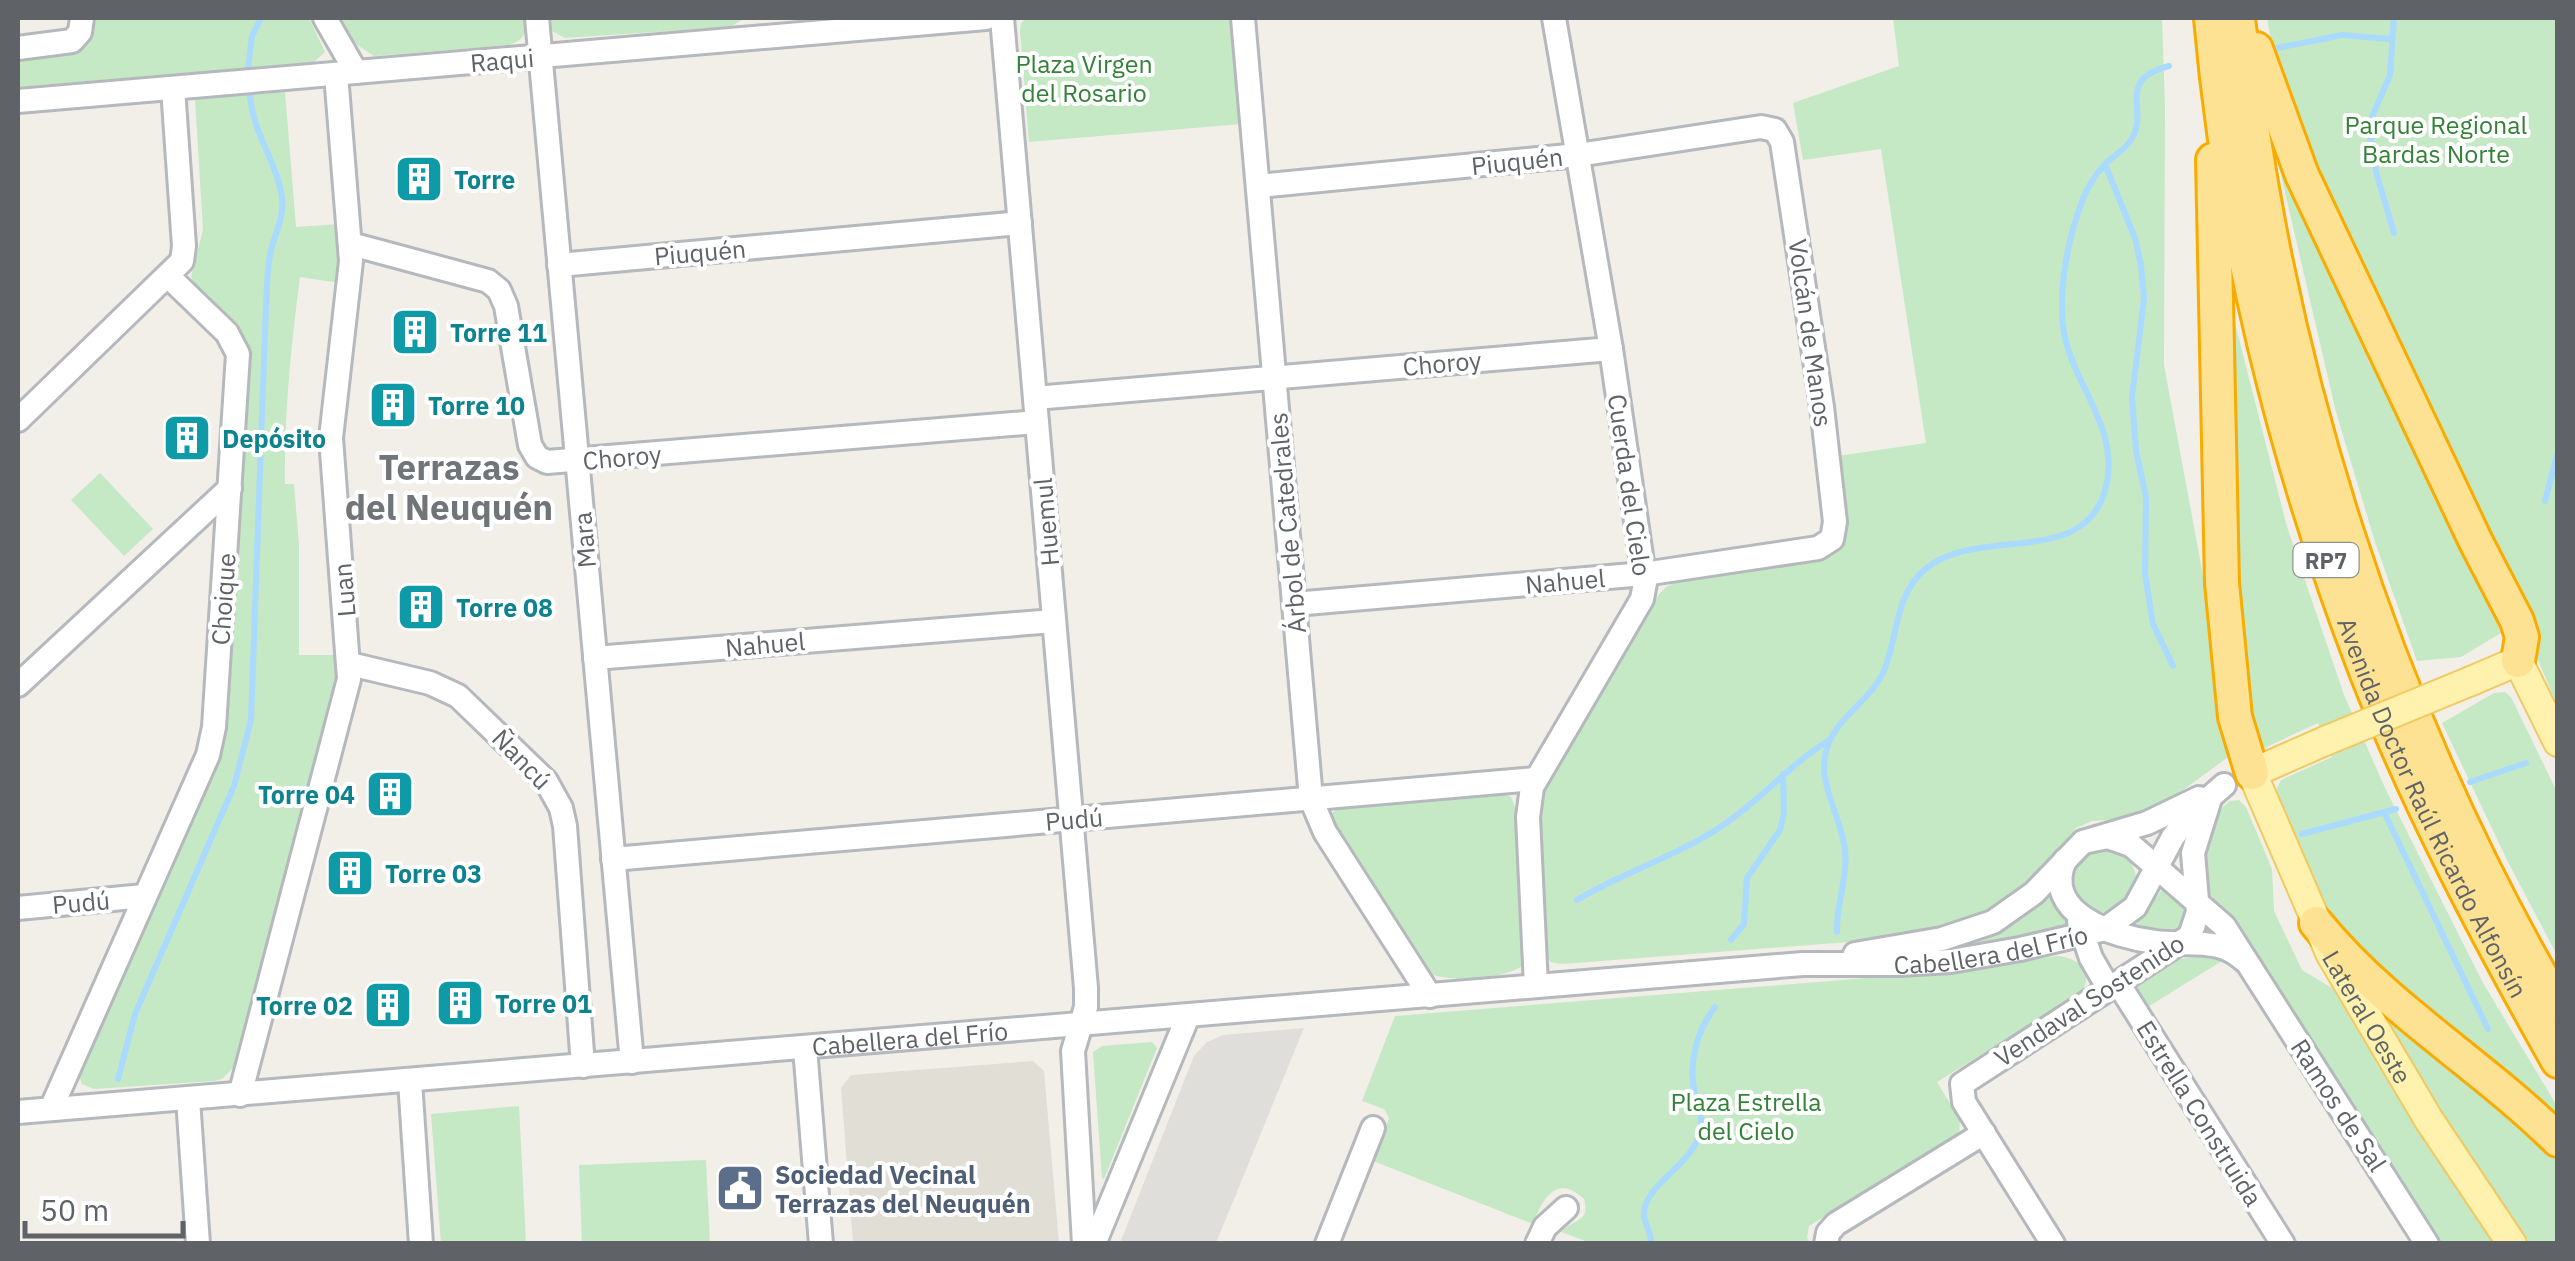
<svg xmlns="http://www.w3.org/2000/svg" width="2575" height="1261" font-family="'IBM Plex Sans',sans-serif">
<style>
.industrial{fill:#e0deda}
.education{fill:#e1ded6}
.green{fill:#c5e8c5}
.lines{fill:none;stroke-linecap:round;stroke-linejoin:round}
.stream{stroke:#aadaff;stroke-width:6}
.minor-casing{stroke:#b5b8bc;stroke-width:28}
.major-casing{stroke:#f2c960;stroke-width:32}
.highway-casing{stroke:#f9ab00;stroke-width:38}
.minor{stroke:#fff;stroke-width:22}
.major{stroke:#fff2af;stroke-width:28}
.highway{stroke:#fde293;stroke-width:32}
.major-bridge-casing{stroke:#f2c960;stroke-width:32;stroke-linecap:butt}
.major-bridge{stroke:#fff2af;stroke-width:28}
.labels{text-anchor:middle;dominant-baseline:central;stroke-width:8;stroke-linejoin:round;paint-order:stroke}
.shield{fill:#fff;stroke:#8f9295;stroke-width:2.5}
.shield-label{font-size:22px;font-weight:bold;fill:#5f6368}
.street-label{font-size:25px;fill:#5f6368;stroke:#fff}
.park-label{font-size:25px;fill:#348238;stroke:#fff}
.culture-label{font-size:25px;font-weight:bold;fill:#0d838f;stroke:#fff;text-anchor:start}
.service-label{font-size:25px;font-weight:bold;fill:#4e5e75;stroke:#fff;text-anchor:start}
.district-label{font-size:35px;font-weight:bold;fill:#70757a;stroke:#fff}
</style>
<rect width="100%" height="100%" fill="#f1efe8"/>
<!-- industrial -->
<path class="industrial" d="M1304,1028L1216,1243H1120L1194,1056L1207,1042L1223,1035Z"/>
<!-- education -->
<path class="education" d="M1033,1061L1044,1071L1059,1243H853L841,1088L851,1075Z"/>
<!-- green -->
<path class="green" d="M92,18H309L325,52L314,62L18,87V57L91,34Z
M340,18H527C528,32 523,41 509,45L374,56L356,44Z
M550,18H745L730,27L565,38L552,31Z
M1027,18H1234L1241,124L1029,142L1020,31L1021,23Z
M1893,18H2162L2165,107L2164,365L2223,684L2231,755L2157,809L2125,819L2092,821L2076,828L2029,884L1997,908L1970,922L1900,938L1562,964L1551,962L1544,955L1538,802L1545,782L1659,594L1666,587L1684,578L1831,553C1861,536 1842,485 1838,456L1926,443L1881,149L1803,160L1793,103L1899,66Z
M2267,18H2557V705L2503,576L2299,132L2275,65Z
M285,92L296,227L340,224V283L300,277C291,346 284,415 285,484H294L299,545V655H339L336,694L233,1068L222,1079L214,1081L94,1089L82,1084L78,1071L221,746L249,364C246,323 209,310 191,277L203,230L195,99Z
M2265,106L2501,633L2461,657L2417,661L2375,542L2336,412Z
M2225,284L2287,527L2344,695L2385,788L2483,983L2557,1106V1131L2399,998L2329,916L2275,793L2281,780L2332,757L2318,723L2264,748L2257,749L2243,728Z
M100,473L153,529L124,556L71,500Z
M2505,692L2511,697L2557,792V955L2507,860L2442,723L2494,693Z
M1499,793L1511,797L1515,807L1525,954L1523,965C1508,979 1442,984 1425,971L1331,821V814L1338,808Z
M2239,800L2246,807L2272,869L2274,911L2302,970L2332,988L2415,1127L2493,1243H2439L2246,938L2206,889L2200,868L2213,816L2230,801Z
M2072 880a32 32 0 1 1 64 0a32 32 0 1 1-64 0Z
M2164,887C2185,906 2190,906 2179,933L2133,929Z
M2048,894L2070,923L2068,927L1952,953L1931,949Z
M2057,956C2078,958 2094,970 2082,992L1937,1082L1960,1120L1959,1134L1809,1226L1807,1238L1810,1243H1591L1561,1232C1573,1219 1591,1222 1584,1199C1557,1173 1542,1199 1533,1224L1373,1161L1389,1118L1384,1109L1362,1101L1395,1016L1941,972Z
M2219,956L2222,961L2146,1008L2138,994L2137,983L2175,959Z
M2382,1010L2557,1149V1243H2530L2438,1108Z
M1152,1042L1157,1048L1104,1179L1102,1178L1093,1052L1102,1046Z
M519,1106L526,1243H441L431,1114Z
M706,1160L710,1243H582L579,1165Z"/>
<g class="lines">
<!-- stream -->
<path class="stream" d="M2394,18L2390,75L2369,124L2376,172L2394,233
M2277,48L2342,35L2390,39
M248,68L252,36L261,18
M2105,164L2135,238L2141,266L2144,299L2132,397L2136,451L2146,497L2145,574L2153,624L2173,666
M2545,501L2558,452
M2470,782L2526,763
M2384,812L2488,1029
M2302,834L2396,809
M1577,900C1624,872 1677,856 1722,826C1761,800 1791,763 1831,739
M1837,932C1836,904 1848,878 1845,850C1841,812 1812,779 1830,740C1843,713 1874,697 1885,668C1898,635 1895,597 1923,571C1977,522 2090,573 2107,482C2117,427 2076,387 2065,338C2057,299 2066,247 2079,210C2084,194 2093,177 2105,164C2114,155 2126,150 2132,138C2149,110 2115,80 2169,66
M1731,940L1744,924L1747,878L1780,830L1784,813L1783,774
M118,1079L135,1014L234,786L251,720L266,304C267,286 267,268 271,250C276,231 284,217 282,197C276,160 253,134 250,95
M1651,1244C1652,1232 1644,1224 1644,1214C1644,1185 1692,1165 1700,1133C1704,1119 1698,1108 1695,1095C1688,1064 1696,1032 1715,1007"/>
<!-- minor casing -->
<g class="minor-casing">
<g id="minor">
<path d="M325,18L356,72"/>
<path d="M537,18L632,1062"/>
<path d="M1002,18L1086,988V1007L1073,1051L1084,1244"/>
<path d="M1243,18L1311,799L1325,832L1430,996"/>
<path d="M18,48L72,41L80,32L82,18"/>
<path d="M18,101L986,18"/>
<path d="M1258,186L1578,155L1761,127L1775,130L1782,142L1822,407L1835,522L1832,539L1818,548L1644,574L1294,604"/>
<path d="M351,244L488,281L499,290L506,306L530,445L537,457L547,462L1037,422"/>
<path d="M559,265L1020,223"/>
<path d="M1035,398L1611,349"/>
<path d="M18,420L182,261L184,246L173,88"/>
<path d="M595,658L1054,621"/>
<path d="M350,664L430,683L458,696L546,781L561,808L565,826L583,1066"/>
<path d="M18,685L230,488"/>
<path d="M2083,842L2108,837L2131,845L2224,926L2427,1244"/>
<path d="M613,859L1535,779"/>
<path d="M2065,860C2041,914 2115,937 2155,942C2175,945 2197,941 2218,946C2228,948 2237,954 2245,961"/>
<path d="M18,908L144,896"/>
<path d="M2079,922L2091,958L2109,989"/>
<path d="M1855,954L1942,939L1993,922L2034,893L2083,842L2147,823L2199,798"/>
<path d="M2118,983L2283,1244"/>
<path d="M1536,986L1528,817L1532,787L1642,599L1645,583L1611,349L1554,18"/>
<path d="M805,1048L821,1244"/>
<path d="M410,1081L421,1244"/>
<path d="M240,1095L349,679L331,438L351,261L336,74"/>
<path d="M188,1099L198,1244"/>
<path d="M51,1109L208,755L214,727L238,354L227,333L169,277"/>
<path id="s1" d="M18,1112L1803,964H1900L1951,961L2020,949L2105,929L2135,907L2173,837L2191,814L2224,785"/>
<path d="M1094,1244L1188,1016"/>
<path d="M1327,1244L1373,1128"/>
<path d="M1537,1244L1545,1227L1566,1208"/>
<path d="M1826,1244L1828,1233L1836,1224L1984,1133"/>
<path d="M2053,1244L1964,1102L1962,1084L2190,936L2198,912L2193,853L2209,802"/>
</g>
</g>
<!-- major casing -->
<g class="major-casing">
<g id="major">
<path d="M2471,681L2518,661L2558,742"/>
<path id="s2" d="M2325,741L2252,773L2330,953L2429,1120L2512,1244"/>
</g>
</g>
<!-- highway casing -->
<g class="highway-casing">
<g id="highway">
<path id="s3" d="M2211,18C2230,237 2285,460 2364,666C2417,803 2486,933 2558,1061"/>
<path d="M2238,18C2275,365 2382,705 2558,1006"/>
<path d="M2256,49L2302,175L2476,542L2517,621L2522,637L2518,661"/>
<path d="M2213,160L2222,583L2235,717L2252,773"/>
<path d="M2316,923C2385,1008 2480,1063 2558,1140"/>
</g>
</g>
<!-- minor -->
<use href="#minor" class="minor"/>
<!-- major -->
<use href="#major" class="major"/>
<!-- highway -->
<use href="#highway" class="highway"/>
<!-- major-bridge casing -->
<g class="major-bridge-casing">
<path id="major-bridge" d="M2325,741L2471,681"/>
</g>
<!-- major-bridge -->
<use href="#major-bridge" class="major-bridge"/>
</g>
<!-- icons -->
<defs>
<g id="building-square" transform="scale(2.5)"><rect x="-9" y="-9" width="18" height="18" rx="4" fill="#0f9aa8" stroke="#fff"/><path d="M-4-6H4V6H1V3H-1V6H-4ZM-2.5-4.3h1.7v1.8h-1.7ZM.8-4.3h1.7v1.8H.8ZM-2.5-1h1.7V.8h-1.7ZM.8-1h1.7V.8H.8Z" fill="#fff"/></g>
<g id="civic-square" transform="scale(2.5)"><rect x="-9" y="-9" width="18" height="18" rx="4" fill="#5c6f8a" stroke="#fff"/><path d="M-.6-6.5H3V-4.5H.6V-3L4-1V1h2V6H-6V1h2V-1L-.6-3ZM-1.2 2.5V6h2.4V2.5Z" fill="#fff"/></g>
</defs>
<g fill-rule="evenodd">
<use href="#building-square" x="419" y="179"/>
<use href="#building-square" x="415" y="332"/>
<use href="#building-square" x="393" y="405"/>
<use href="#building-square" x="187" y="438"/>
<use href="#building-square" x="421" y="607"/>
<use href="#building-square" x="390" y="794"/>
<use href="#building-square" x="350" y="873"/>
<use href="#building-square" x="460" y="1003"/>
<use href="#building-square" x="388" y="1005"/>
<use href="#civic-square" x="740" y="1188"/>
</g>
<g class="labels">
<!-- shield labels -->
<rect class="shield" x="2293.5" y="543" width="65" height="34" rx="8"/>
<g class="shield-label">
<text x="2326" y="560">RP7</text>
</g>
<!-- street labels -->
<g class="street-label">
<text transform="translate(502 60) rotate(-5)">Raqui</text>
<text transform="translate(1517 161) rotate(-6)">Piuquén</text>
<text transform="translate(700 252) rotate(-5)">Piuquén</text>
<text transform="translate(1811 333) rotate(82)">Volcán de Manos</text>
<text transform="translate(1442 363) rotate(-5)">Choroy</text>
<text transform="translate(622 457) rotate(-5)">Choroy</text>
<text transform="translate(1630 485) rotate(82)">Cuerda del Cielo</text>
<text transform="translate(1046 522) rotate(-95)">Huemul</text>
<text transform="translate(1287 523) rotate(-95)">Árbol de Catedrales</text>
<text transform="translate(584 540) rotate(-95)">Mara</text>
<text transform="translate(1565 581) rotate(-5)">Nahuel</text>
<text transform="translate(344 590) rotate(-95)">Luan</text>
<text transform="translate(223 599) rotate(-86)">Choique</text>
<text transform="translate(765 644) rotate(-5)">Nahuel</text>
<text transform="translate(522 759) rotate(46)">Ñancú</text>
<text stroke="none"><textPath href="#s3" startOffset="825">Avenida Doctor Raúl Ricardo Alfonsín</textPath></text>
<text transform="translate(1074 819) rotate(-5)">Pudú</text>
<text transform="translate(81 902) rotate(-5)">Pudú</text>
<text stroke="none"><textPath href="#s1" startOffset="1980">Cabellera del Frío</textPath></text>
<text transform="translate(2089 1000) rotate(-33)">Vendaval Sostenido</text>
<text stroke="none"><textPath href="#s2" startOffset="350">Lateral Oeste</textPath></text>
<text stroke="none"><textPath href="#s1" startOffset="895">Cabellera del Frío</textPath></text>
<text transform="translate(2339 1105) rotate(57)">Ramos de Sal</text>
<text transform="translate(2200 1113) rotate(58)">Estrella Construida</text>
</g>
<!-- park labels -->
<g class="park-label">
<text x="1084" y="63">Plaza Virgen<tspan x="1084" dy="29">del Rosario</tspan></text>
<text x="2436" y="124">Parque Regional<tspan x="2436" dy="29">Bardas Norte</tspan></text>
<text x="1746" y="1101">Plaza Estrella<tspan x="1746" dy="29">del Cielo</tspan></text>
</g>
<!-- culture labels -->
<g class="culture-label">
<text x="454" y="179">Torre</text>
<text x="450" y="332">Torre 11</text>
<text x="428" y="405">Torre 10</text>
<text x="222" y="438">Depósito</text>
<text x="456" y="607">Torre 08</text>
<text x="355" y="794" text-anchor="end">Torre 04</text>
<text x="385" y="873">Torre 03</text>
<text x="495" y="1003">Torre 01</text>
<text x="353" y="1005" text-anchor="end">Torre 02</text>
</g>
<!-- service labels -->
<g class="service-label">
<text x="775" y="1174">Sociedad Vecinal<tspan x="775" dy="29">Terrazas del Neuquén</tspan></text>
</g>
<!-- district labels -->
<g class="district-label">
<text x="449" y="467">Terrazas<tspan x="449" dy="40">del Neuquén</tspan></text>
</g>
</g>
<!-- border -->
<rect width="2575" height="1261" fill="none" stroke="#5f6368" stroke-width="40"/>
<!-- scale -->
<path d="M25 1221v15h158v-15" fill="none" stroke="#5f6368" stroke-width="5"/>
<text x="40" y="1221" font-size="30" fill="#5f6368" stroke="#ffffff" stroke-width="8" paint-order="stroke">50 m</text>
</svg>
